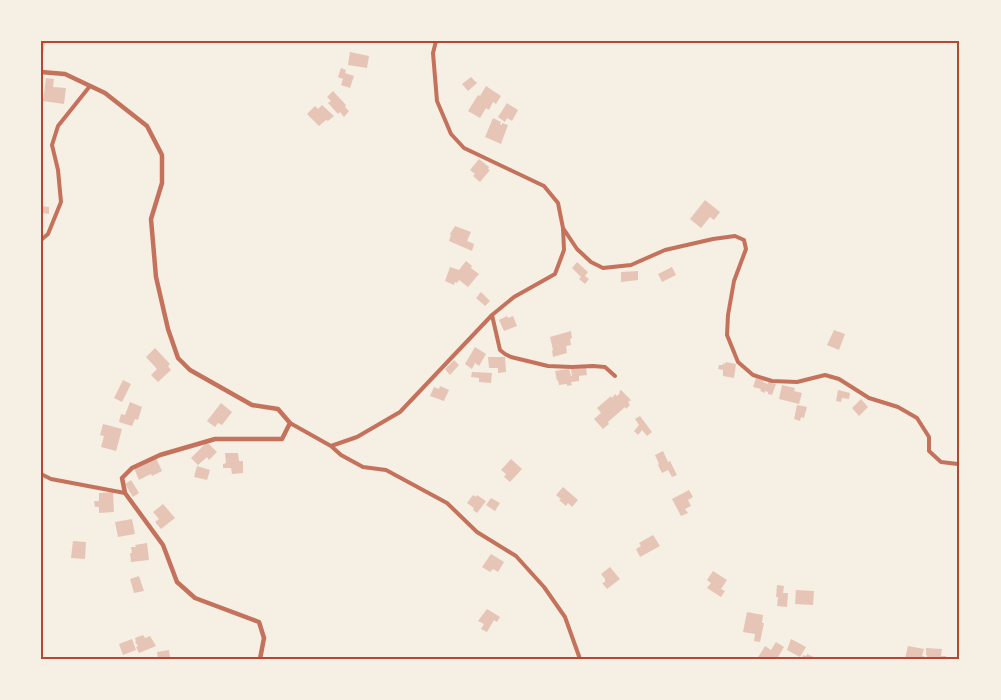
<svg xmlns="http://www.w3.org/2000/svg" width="1001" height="700" font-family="Helvetica,sans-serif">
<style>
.building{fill:#e6c5b7}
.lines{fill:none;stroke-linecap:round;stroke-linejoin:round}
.minor{stroke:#c5725c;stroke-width:4}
.tertiary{stroke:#c5725c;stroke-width:4.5}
.neatline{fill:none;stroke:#b5482f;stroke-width:2}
</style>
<rect width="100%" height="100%" fill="#f6efe4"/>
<!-- building -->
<path class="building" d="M41,42L45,43L42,59H41Z
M350,52L369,56L367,68L348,65Z
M341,68L346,70L345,73L354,76L350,88L341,85L343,79L338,77Z
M471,77L477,83L468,91L462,84Z
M46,78L54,79L53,87L66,88L64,104L43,101Z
M486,86L501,96L496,104L493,102L489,110L486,108L480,118L468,111L478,95L480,96Z
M333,91L346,105L345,107L349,111L344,117L340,112L338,114L328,103L331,101L327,97Z
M507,103L518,110L512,121L507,118L505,122L498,117Z
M322,105L334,116L328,121L326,120L319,126L307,114L315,106L318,109Z
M493,118L501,122L500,124L502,125V123L508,125L501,144L485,137Z
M479,159L489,167L488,169L490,170L480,182L473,176L475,174L470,170Z
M705,200L720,212L714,220L710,217L701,228L690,219Z
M41,206L49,207V214L41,213Z
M455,226L471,232L467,241L474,244L472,251L449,241L451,235L450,234Z
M466,261L472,266L471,268L479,274L468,287L459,280L457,283L455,282L454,285L445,281L450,267L459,270Z
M577,262L588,272L585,276L589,279L585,284L579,279L581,277L572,268Z
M672,267L676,275L662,282L658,274Z
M638,271V280L621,282V272Z
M481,292L490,301L485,306L476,298Z
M507,316L508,318L513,316L517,326L504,331L499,320Z
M834,330L845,334L839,350L827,345Z
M571,331L572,338L570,339L571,345L566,346L567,353L553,357L552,351L553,350L550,337Z
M475,347L486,354L479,366L475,363L472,369L465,364Z
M155,348L170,364L168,366L171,370L158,382L151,375L157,369L146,357Z
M488,357H505L506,372L498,373V368H489Z
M454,360L459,365L450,375L445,369Z
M726,362L736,364L734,378L723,376V370L718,369L719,365H723V363L725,364Z
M586,368L587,375L579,376V381L571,382L572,385L567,386V384L559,385L558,380L557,381L555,371L569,369L571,376H572L571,369Z
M472,372L492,373L491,383L479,382V378L471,377Z
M756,378L764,380L763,382L768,384V382L776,384L772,395L768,394V392L765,391V393L760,391L761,389L753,387Z
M123,380L131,384L122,402L114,398Z
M782,385L795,388L794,391L802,393L799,404L779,399Z
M440,386L449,390L444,401L430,396L434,387L439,389Z
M621,390L631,400L628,402L630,405L626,409L625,407L608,422L609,424L603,429L594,419L601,413L597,408L611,396L612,398L615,394L617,396L620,393L619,392Z
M838,390L850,393L849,399L842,398L841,402L836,401Z
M861,399L868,407L859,416L852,408Z
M130,402L142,407L138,420L135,419L132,426L119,422L121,414L125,415Z
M221,403L232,412L222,425L218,423L215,427L207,421Z
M797,405L807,407L804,418L801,417L800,421L794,419Z
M640,416L652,432L647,436L642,430L638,435L634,431L639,425L635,419Z
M103,424L122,429L116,451L101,447L104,436L100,435Z
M207,442L217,452L209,460L207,457L198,465L191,458Z
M663,451L668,462L670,461L677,475L672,477L668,470L662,473L658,465L659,464L655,455Z
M225,453H238L239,461H243V473L232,474L231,468H223V464L226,463Z
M156,458L162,471L152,476L151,474L139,480L134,468Z
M511,459L522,469L510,482L504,477L506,474L501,470Z
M197,466L210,470L207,480L194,477Z
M131,480L139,493L133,497L125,484Z
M563,487L578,500L572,507L568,503L566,506L559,500L561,499L556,495Z
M689,490L693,497L688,500L691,506L685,509L688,513L681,516L672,499Z
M113,492L114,512L99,513V507H95L94,501H99V493Z
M473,495L476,497L477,495L486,501L477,513L473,510L474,508L467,503Z
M491,498L500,503L495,511L486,505Z
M163,504L175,518L161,529L155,522L159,519L153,512Z
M132,519L135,534L118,537L115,522Z
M653,535L660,546L640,557L636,549L641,546L639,543Z
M73,541L86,542L85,559L71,558Z
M147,543L149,560L131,562L130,553H132L131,547H136L135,545Z
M491,554L504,562L498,572L493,569L490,572L482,567Z
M610,567L620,579L607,589L602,583L605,582V579L601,574Z
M713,571L727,580L721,589L725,591L721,597L707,588L711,583L707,580Z
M139,576L144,591L134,593L130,579Z
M777,585L784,586L783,593H788L787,607L777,606L778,597H776Z
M796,590L814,591L813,605L795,604Z
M487,609L500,617L497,622L494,620L487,632L481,629L484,624L478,621Z
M747,612L763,615L762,623H764L760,642L754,641L755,634L743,632Z
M143,635L145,638L150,636L156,646L139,653L136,647L138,646L135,642L136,641L135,638Z
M132,639L136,650L123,655L119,644Z
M791,639L806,647L800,657L787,650Z
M776,642L784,647L777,659H757L765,646L771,650Z
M908,646L924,649L922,656L926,657V659H905Z
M926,648L942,649L941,656H946V659H927V655H926Z
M169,650L170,657L158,659L157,652Z
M807,654L818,659H802L803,655L806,656Z"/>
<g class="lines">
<!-- minor -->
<path class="minor" d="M563,228L577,249L591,262L603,268L631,265L665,250L713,239L735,236L744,240L746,249L734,281L728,315L727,335L738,362L753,375L772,381L797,382L825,375L839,379L869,398L898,407L917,418L929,437V451L941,462L958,464L960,462
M41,240L48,234L61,202L58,170L52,145L58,126L90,86
M492,315L500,350L505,354L511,357L548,366L572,367L593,366L605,367L615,376
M290,423L331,446L341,455L363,467L386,470L447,503L477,532L516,556L544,587L565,617L580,659
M331,446L357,437L400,412L492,315L514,297L555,274L564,250L563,228L558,203L544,186L464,148L451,134L437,101L433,53L436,41
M41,474L51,479L125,493"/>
<!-- tertiary -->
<path class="tertiary" d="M41,72L65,74L105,93L147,126L162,155V183L151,219L156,277L168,329L178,358L190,370L252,405L278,409L290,423L282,439H215L160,455L132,468L122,478L125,493L163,545L177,582L195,598L259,622L264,638L260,659"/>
</g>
<!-- border -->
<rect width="1001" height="700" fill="none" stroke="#f6efe4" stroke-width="85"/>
<rect x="42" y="42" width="916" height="616" class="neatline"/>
</svg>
